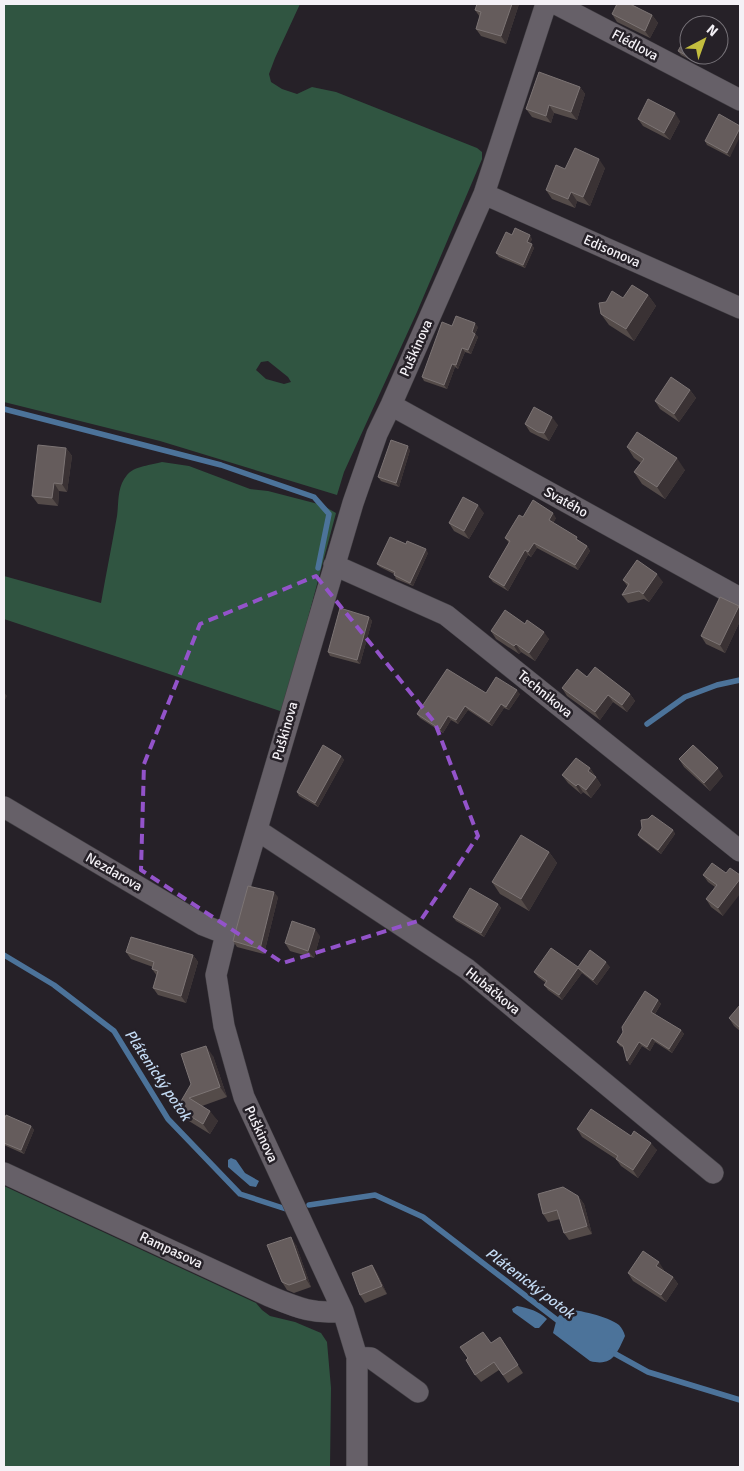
<svg xmlns="http://www.w3.org/2000/svg" width="744" height="1471" font-family="Signika,sans-serif">
<style>
.green{fill:#305541;fill-rule:evenodd}
.water{fill:#4c739a}
.lines{fill:none;stroke-linecap:round;stroke-linejoin:round}
.stream{stroke:#4c739a;stroke-width:5.5}
.minor-casing{stroke:#413e43;stroke-width:22}
.minor{stroke:#666068;stroke-width:21}
.wall{fill:#544b49}
.shaded-wall{fill:#3a3234}
.building{fill:#655c5c;stroke:#7c7474}
.marked{fill:none;stroke:#9353ca;stroke-width:4;stroke-dasharray:10 6;stroke-linejoin:round}
.labels{text-anchor:middle;dominant-baseline:central;stroke-width:5;stroke-linejoin:round;paint-order:stroke}
.street-label{font-size:14px;fill:#f4f1f6;stroke:#262128}
.water-label{font-size:15px;font-style:italic;fill:#c3daf3;stroke:#262128}
</style>
<rect width="100%" height="100%" fill="#262128"/>
<!-- green -->
<path class="green" d="M4,4H300L275,58L269,74L271,82L282,89L297,94L312,87L336,92L477,148L482,152V159L417,312L344,472L337,495L160,441L4,402ZM268,361L288,377L291,382L284,384L266,379L256,370L261,362Z
M162,462L189,466L250,489L268,491L322,505L336,513L283,712L4,619V576L101,603C106,574 112,545 117,516C119,501 117,487 127,475C134,466 152,465 162,462Z
M4,1186L256,1303L262,1310L270,1316L295,1322L321,1333L327,1342L331,1388L330,1467H4Z"/>
<!-- water -->
<path class="water" d="M231,1158L236,1160L245,1173L259,1181L256,1187L250,1186L228,1167V1160Z
M517,1306C528,1308 539,1311 547,1319L539,1328H535L513,1312L512,1309Z
M565,1309C579,1310 607,1316 619,1325C622,1328 624,1332 625,1336C617,1353 613,1367 590,1361L553,1333L557,1318Z"/>
<g class="lines">
<!-- stream -->
<path class="stream" d="M4,409L221,465L314,497L329,514L318,568
M647,724L685,697L717,685L740,680
M4,955L54,985L114,1031L168,1119L240,1194L286,1209
M309,1205L375,1195L423,1217L561,1323
M610,1351L648,1372L740,1400"/>
<!-- minor casing -->
<g class="minor-casing">
<path id="minor" d="M556,4L740,100
M484,194L740,308
M391,405L740,598
M334,565L446,615L740,851
M4,807L203,925L226,934
M257,830L467,969L713,1173
M4,1173L269,1296C296,1307 313,1315 343,1311
M357,1357L371,1358L418,1392
M357,1467V1357L343,1311L244,1097L224,1026L216,975L226,934L353,503L377,434L391,405L484,194L546,4"/>
</g>
<!-- minor -->
<use href="#minor" class="minor"/>
</g>
<!-- wall -->
<path class="wall" d="M519,4L506,44L481,36L476,29L480,17L475,10Z
M612,14L652,15L658,23L650,38L617,22Z
M678,51L702,55L698,64L681,55Z
M580,87L585,94L577,120L554,113L551,123L532,117L526,109Z
M638,119L680,121L670,140L643,126Z
M740,126L730,157L707,145L705,141Z
M605,168L590,206L577,201L575,208L552,199L546,190L565,169Z
M512,235L532,239L530,243L534,248L525,268L499,257L496,253Z
M648,295L656,306L634,341L609,325L601,314L623,298Z
M478,327L475,334L478,337L471,354L465,352L458,369L455,367L447,389L424,381L422,377Z
M690,390L696,398L679,422L660,409L655,401Z
M525,424L558,425L549,441L544,439L530,432Z
M627,447L685,470L665,499L642,484L634,472L641,463L634,458Z
M66,448L72,456L67,492L59,491L58,506L38,504L32,496Z
M410,450L399,487L381,481L378,477Z
M484,513L469,539L454,531L449,523Z
M523,517L556,518L553,523L587,546L590,551L578,570L537,548L531,557L528,555L508,591L493,582L489,577L509,543L505,538Z
M428,553L413,586L396,579L394,574L380,567L377,564Z
M623,580L663,582L649,602L644,599L628,603L622,595L628,587Z
M740,608V621L725,653L706,644L701,636Z
M369,617L372,621L360,664L330,656L328,652Z
M525,624L549,639L535,661L521,652L519,654L496,639L491,631Z
M587,677L630,694L635,701L627,712L613,702L600,720L567,696L562,688Z
M486,693L520,694L509,710L504,708L492,726L468,710L458,724L451,720L443,733L420,718L417,714Z
M341,756L344,760L318,807L299,796L297,792Z
M679,759L723,776L710,791L684,767Z
M590,768L601,785L591,798L583,792L581,794L568,783L562,775Z
M673,830L675,834L661,854L640,838L638,835Z
M549,852L557,863L529,911L500,894L492,882Z
M726,873L723,916L711,907L706,899L715,887L708,882L703,875Z
M278,897L264,954L237,947L233,941Z
M498,904L501,908L484,937L456,921L453,917Z
M320,936L314,958L290,951L285,943Z
M126,952L193,955L198,962L186,1003L158,995L153,988L157,976L152,969L153,967L131,959Z
M578,967H610L597,985L582,973L562,1000L548,990L544,985L546,983L538,977L534,972Z
M658,1000L661,1004L655,1014L681,1030L684,1034L672,1053L655,1042L650,1051L642,1046L630,1065L627,1061L624,1048L620,1046L617,1042Z
M740,1005V1031L734,1026L729,1018Z
M213,1056L227,1097L202,1106L218,1121L210,1134L184,1118L177,1108Z
M4,1121L31,1126L34,1130L24,1154L4,1145Z
M577,1129L631,1136L657,1150L638,1178L621,1166L616,1159L582,1137Z
M578,1196L584,1204L592,1234L569,1240L564,1233L560,1219L548,1222L543,1214Z
M296,1245L311,1287L294,1293L287,1290L282,1282Z
M372,1265L377,1273L387,1294L365,1303L360,1295Z
M664,1270V1271L673,1277L678,1284L666,1302L633,1281L628,1273Z
M491,1343L505,1345L523,1373L508,1383L499,1370L481,1382L475,1375Z"/>
<!-- shaded-wall -->
<path class="shaded-wall" d="M512,4H519L506,44L501,36Z
M652,15L658,23L650,38L645,31Z
M698,55H702L698,64L695,60Z
M580,87L585,94L577,120L571,112Z
M549,105L554,113L551,123L546,116Z
M675,113L680,121L670,140L664,133Z
M740,128V137L730,157L727,153Z
M599,159L605,168L590,206L583,197Z
M571,192L577,201L575,208L568,199Z
M530,235L532,239L529,246L527,242Z
M532,244L534,248L525,268L523,265Z
M648,295L656,306L634,341L626,329Z
M475,323L478,327L475,334L478,337L471,354L468,350L472,332Z
M462,348L465,352L458,369L456,365Z
M452,364L455,367L447,389L444,385Z
M690,390L696,398L679,422L674,414Z
M552,417L558,425L549,441L544,433Z
M408,446L410,450L399,487L396,483Z
M66,448L72,456L67,492L62,484Z
M677,458L685,470L665,499L657,487Z
M54,483L59,491L58,506L52,498Z
M478,505L484,513L469,539L464,531Z
M553,513L556,518L552,525L549,520Z
M534,543L537,548L531,557L528,552Z
M587,546L590,551L578,570L575,565Z
M426,549L428,553L413,586L410,583Z
M525,550L528,555L508,591L504,586Z
M657,574L663,582L649,602L643,594Z
M739,606L740,608V621L725,653L720,645Z
M369,617L372,621L360,664L357,660Z
M544,632L549,639L535,661L529,653Z
M516,644L521,652L519,654L514,646Z
M517,690L520,694L509,710L506,707Z
M4,692L7,696L4,702Z
M630,694L635,701L627,712L622,705Z
M608,695L613,702L600,720L595,712Z
M501,704L504,708L492,726L489,722Z
M465,706L468,710L458,724L456,720Z
M448,716L451,720L443,733L440,729Z
M341,756L344,760L318,807L315,803Z
M590,768L595,776L588,771Z
M718,768L723,776L710,791L704,783Z
M596,777L601,785L591,798L586,790Z
M578,784L583,792L581,794L576,786Z
M673,830L675,834L661,854L658,850Z
M549,852L557,863L529,911L521,899Z
M740,879V894L723,916L718,908Z
M274,892L278,897L264,954L260,949Z
M498,904L501,908L484,937L481,933Z
M315,929L320,936L314,958L308,951Z
M193,955L198,962L186,1003L181,996Z
M606,962L610,967L597,985L593,980Z
M578,968L582,973L562,1000L559,995Z
M658,1000L661,1004L654,1015L651,1012Z
M681,1030L684,1034L672,1053L669,1049Z
M652,1038L655,1042L650,1051L647,1047Z
M639,1042L642,1046L630,1065L627,1061Z
M206,1046L213,1056L227,1097L220,1087Z
M210,1111L218,1121L210,1134L203,1124Z
M31,1126L34,1130L24,1154L21,1150Z
M651,1143L657,1150L638,1178L633,1170Z
M578,1196L584,1204L592,1234L587,1226Z
M291,1237L296,1245L311,1287L306,1279Z
M659,1262L664,1270L662,1273L656,1266Z
M372,1265L377,1273L387,1294L382,1286Z
M673,1277L678,1284L666,1302L661,1295Z"/>
<!-- building -->
<path class="building" d="M477,4H512L501,36L476,29L481,12L475,10Z
M617,4H630L652,15L645,31L612,14Z
M689,31V55H698L695,60L678,51Z
M539,72L580,87L571,112L549,105L546,116L526,109Z
M648,99L675,113L664,133L638,119Z
M719,114L740,126V128L727,153L705,141Z
M575,148L599,159L583,197L571,192L568,199L546,190L556,165L565,169Z
M515,228L530,235L527,242L532,244L523,265L496,253L506,232L512,235Z
M632,285L648,295L626,329L601,314L599,303L606,302L612,291L623,298Z
M456,316L475,323L472,332L475,334L468,350L462,348L456,365L452,364L444,385L422,377L442,322L452,326Z
M671,377L690,390L674,414L655,401Z
M534,407L552,417L544,433L538,432L525,424Z
M637,432L677,458L657,487L634,472L644,459L627,447Z
M391,440L408,446L396,483L378,477Z
M38,445L66,448L62,484L54,483L52,498L32,496Z
M463,497L478,505L464,531L449,523Z
M533,500L553,513L549,520L577,537L576,539L587,546L575,565L534,543L528,552L525,550L504,586L489,577L510,541L505,538L519,515L523,517Z
M390,537L406,544L407,541L426,549L410,583L394,575L395,572L377,564Z
M637,560L657,574L643,594L639,591L622,595L629,584L623,580Z
M720,597L739,606L720,645L701,636Z
M340,608L369,617L357,660L328,652Z
M505,610L525,624L527,620L544,632L529,653L516,644L514,646L491,631Z
M595,667L630,694L622,705L608,695L595,712L562,688L577,669L587,677Z
M447,669L486,693L496,677L517,690L506,707L501,704L489,722L465,706L456,720L448,716L440,729L417,714Z
M323,745L341,756L315,803L297,792Z
M693,745L718,768L704,783L679,759Z
M576,758L590,768L588,771L596,777L586,790L578,784L576,786L562,775Z
M652,815L673,830L658,850L638,835L642,828L641,820L648,819Z
M521,835L549,852L521,899L492,882Z
M712,863L726,873L730,868L740,875V879L718,908L706,899L717,885L703,875Z
M248,886L274,892L260,949L233,941Z
M470,888L498,904L481,933L453,917Z
M292,921L315,929L308,951L285,943Z
M131,937L193,955L181,996L153,988L158,971L152,969L154,962L126,952Z
M551,948L578,967L590,950L606,962L593,980L578,968L559,995L544,985L547,981L534,972Z
M645,991L658,1000L651,1012L681,1030L669,1049L652,1038L647,1047L639,1042L627,1061L623,1046L617,1042L623,1032L622,1027Z
M740,1005V1028L729,1018Z
M206,1046L220,1087L189,1098L210,1111L203,1124L177,1108L191,1084L181,1054Z
M591,1109L631,1136L634,1131L651,1143L633,1170L616,1159L618,1156L577,1129Z
M6,1115L31,1126L21,1150L4,1143V1121Z
M563,1187L578,1196L587,1226L564,1233L557,1210L543,1214L538,1194Z
M291,1237L306,1279L289,1285L282,1282L267,1245Z
M643,1251L659,1262L656,1266L673,1277L661,1295L628,1273Z
M372,1265L382,1286L360,1295L352,1273Z
M483,1332L491,1343L500,1337L518,1365L503,1375L494,1362L475,1375L466,1360L468,1358L460,1347Z"/>
<!-- marked area -->
<path class="marked" d="M316,576L435,723L478,836L421,920L283,963L141,870L144,764L200,624Z"/>
<g class="labels">
<!-- street labels -->
<g class="street-label">
<text transform="translate(635 45) rotate(28)">Flédlova</text>
<text transform="translate(612 251) rotate(24)">Edisonova</text>
<text transform="translate(416 348) rotate(-66)">Puškinova</text>
<text transform="translate(566 502) rotate(29)">Svatého</text>
<text transform="translate(545 694) rotate(39)">Technikova</text>
<text transform="translate(285 731) rotate(-74)">Puškinova</text>
<text transform="translate(114 872) rotate(30)">Nezdarova</text>
<text transform="translate(493 991) rotate(39)">Hubáčkova</text>
<text transform="translate(261 1134) rotate(65)">Puškinova</text>
<text transform="translate(171 1250) rotate(25)">Rampasova</text>
</g>
<!-- water labels -->
<g class="water-label">
<text transform="translate(158 1075) rotate(56)">Plátenický potok</text>
<text transform="translate(530 1283) rotate(37)">Plátenický potok</text>
</g>
</g>
<!-- border -->
<rect width="744" height="1471" fill="none" stroke="#f4f1f6" stroke-width="10"/>
<!-- north arrow -->
<g transform="translate(704 40) rotate(41)"><circle r="24" fill="#262128" stroke="#78747a"/>
<path d="M0-4L9 19L0 12L-9 19Z" fill="#c3bd3e"/>
<text y="-8" font-size="14" font-weight="bold" text-anchor="middle" fill="#f4f1f6">N</text>
</g>
</svg>
